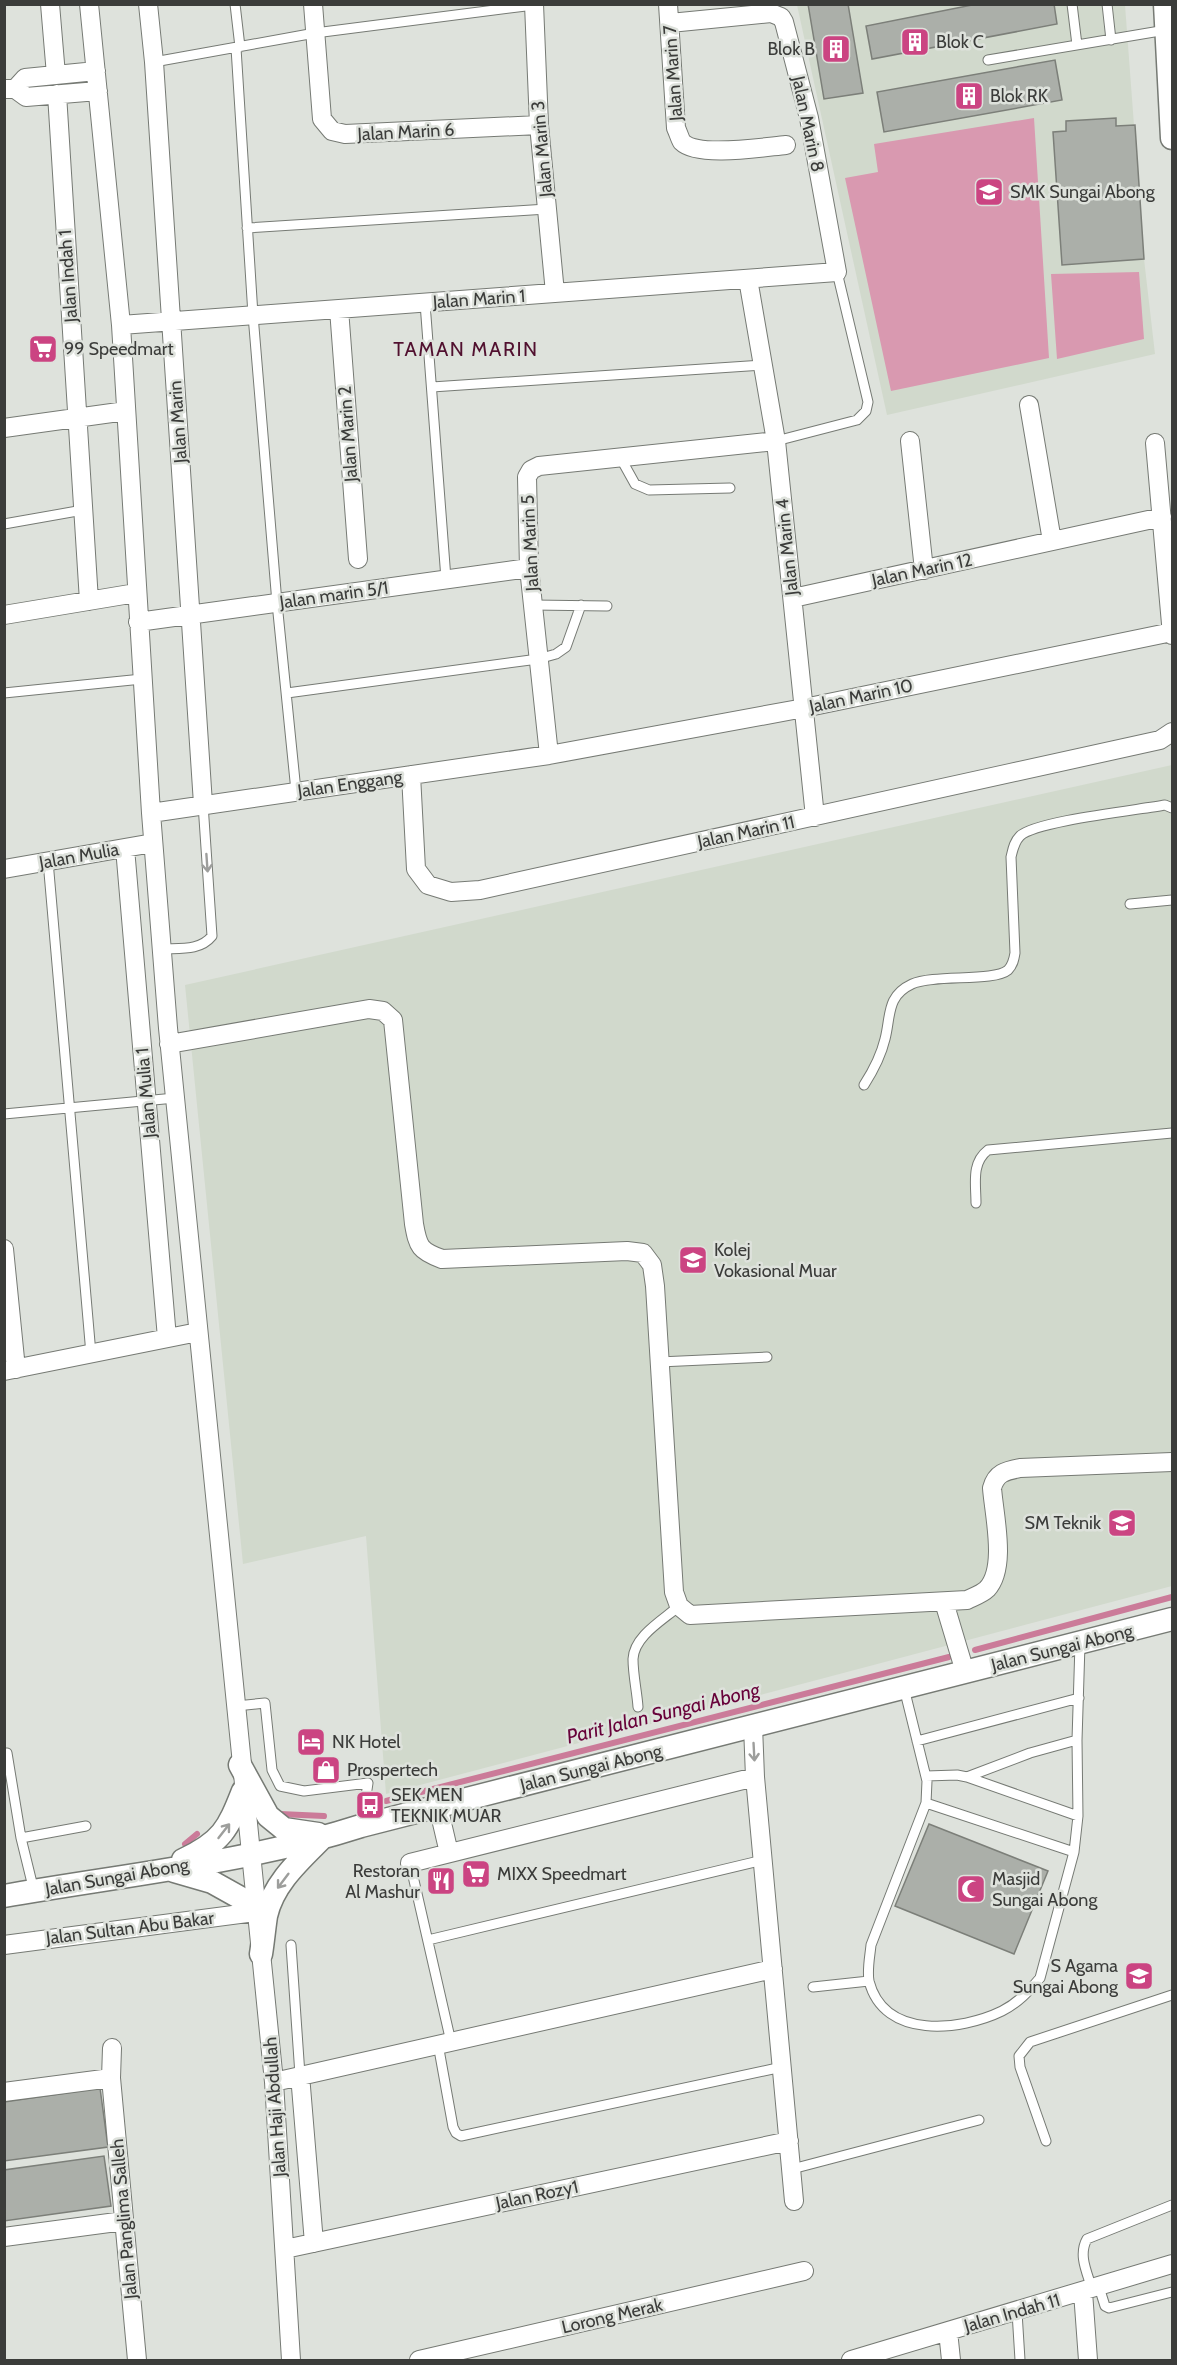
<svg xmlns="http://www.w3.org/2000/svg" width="1177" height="2365" font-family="Cabin,sans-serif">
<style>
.built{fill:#d1d9cc}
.green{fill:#d999b0}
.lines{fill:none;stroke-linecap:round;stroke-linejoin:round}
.stream{stroke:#cb7b99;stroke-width:6}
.building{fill:#abafa9;stroke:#7c7f79;stroke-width:1.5}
.service-casing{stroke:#767a74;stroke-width:11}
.minor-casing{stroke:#767a74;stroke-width:20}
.tertiary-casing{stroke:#767a74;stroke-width:25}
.service{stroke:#fff;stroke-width:9}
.minor{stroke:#fff;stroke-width:18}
.tertiary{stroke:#fff;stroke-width:22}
.oneway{stroke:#9d9e9c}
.labels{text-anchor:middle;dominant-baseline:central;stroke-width:5;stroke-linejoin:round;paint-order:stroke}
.poi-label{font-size:18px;fill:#3b3c3a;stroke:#dee2dc;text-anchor:start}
.street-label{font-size:18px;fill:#3b3c3a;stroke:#dee2dc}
.neighbourhood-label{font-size:20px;letter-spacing:1.5px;fill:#51102f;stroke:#dee2dc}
.water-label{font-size:20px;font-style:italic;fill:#670139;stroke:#dee2dc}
</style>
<rect width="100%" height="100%" fill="#dee2dc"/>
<!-- built -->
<path class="built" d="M797,5H1125L1144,259L1155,354L887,415Z
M1172,765V1586L386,1794L366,1536L243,1564L185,985Z"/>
<!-- green -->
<path class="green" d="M1034,118L1049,358L891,391L845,178L878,172L874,144Z
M1139,272L1144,339L1057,359L1051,274Z"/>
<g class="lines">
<!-- stream -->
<path class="stream" d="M975,1650L1172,1597
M386,1801L949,1657
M280,1814L324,1816
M185,1844L197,1834"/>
</g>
<!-- building -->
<path class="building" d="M808,4H848L863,93L824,99Z
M977,4H1054L1057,24L872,59L866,26Z
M1055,60L1062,100L884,132L877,92Z
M1116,118V126L1135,125L1144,259L1062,265L1053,132L1066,131V121Z
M929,1824L1048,1871L1014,1954L895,1906Z
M100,2088L108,2147L4,2161V2102Z
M104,2156L111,2206L4,2221V2170Z"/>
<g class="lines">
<!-- service casing -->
<g class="service-casing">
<path id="service" d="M235,4L240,47
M1072,4L1077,45
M1107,4L1111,40
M236,48L253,315L277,603L296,791
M988,60L1166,30
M154,62L315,33L534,5
M247,228L547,209
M425,303L446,579
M432,387L763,365
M776,441L857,420L866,411L868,402L837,272
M620,457L635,484L649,490L730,488
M4,524L83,510
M533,605L607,606
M4,693L142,679
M287,693L538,659L556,654L566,647L581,605
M48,861L91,1354
M1130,904L1172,900
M162,949C180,948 200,951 212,936L203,804
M864,1085C873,1071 881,1056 885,1039C891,1016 886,996 912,984C934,974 994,982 1008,970C1013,965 1014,959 1015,953L1011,857C1013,849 1014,842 1020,836C1035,821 1138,810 1165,805L1172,808
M4,1114L175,1098
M976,1203C976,1184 971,1163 988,1150L1172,1133
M659,1362L767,1357
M904,1688L927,1781L926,1803L871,1945C870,1956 867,1969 869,1981C884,2040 961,2031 1002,2011C1018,2003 1029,1991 1040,1978L1074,1852L1078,1816L1077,1740L1080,1644
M236,1706L265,1703L272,1770L280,1786L304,1791L368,1783L362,1823
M638,1707C637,1692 633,1675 633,1659C634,1636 663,1620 679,1606
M917,1741L1079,1698
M7,1753L21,1838L34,1891
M926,1776L957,1775L967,1777L1078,1816
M967,1777L1030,1753L1077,1740
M926,1803L1074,1852
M21,1838L86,1826
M410,1863L451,2042
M428,1940L763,1860
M291,1945L300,2075
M813,1987L869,1981
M438,2044L453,2127L456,2133L461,2136L782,2067
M1046,2141L1020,2067L1019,2056L1030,2042L1172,1995
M792,2169L979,2120
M1099,2287L1105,2306L1109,2308L1172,2292
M1092,2289C1087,2272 1078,2255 1087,2239L1172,2205
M1017,2312L1020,2360"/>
</g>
<!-- minor casing -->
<g class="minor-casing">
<path id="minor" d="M50,4L56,75
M89,4L121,325L151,813L168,1028L274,2082L291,2360
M148,4L154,62L203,804
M313,4L322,119L332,131L345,134L539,125
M534,4L539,125L555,293
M668,4L676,128C678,132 680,139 682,142C698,158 764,147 786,145
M4,89H15L26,97L98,91
M15,89L25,78L96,71
M57,94L89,601
M748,279L776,441L815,817
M339,309L358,559
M121,325L837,272L809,118L784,22L781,17L771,13L670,23
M1029,405L1052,541
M4,428L126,411
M910,441L924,570
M1155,443L1172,635
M793,598L1162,517
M4,615L136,593
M138,622L529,568
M549,755L529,568L527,477L531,470L539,466L776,441
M411,775L416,869L428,885L451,892L480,890L1160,740L1172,732
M151,813L549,755L804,708L1172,632
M125,848L167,1338
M4,869L153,843
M169,1044L369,1009L383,1011L393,1020L414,1224C418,1247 420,1251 442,1259L627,1251L643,1253L652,1265L655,1286L674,1592L679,1606L690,1615L967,1600C973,1597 982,1594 987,1589C1007,1568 994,1515 992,1488C996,1473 1005,1471 1020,1468L1172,1462
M4,1249L16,1369
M4,1371L198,1332
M944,1602L965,1672
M753,1726L755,1777L794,2201
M438,1806L449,1853
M410,1863L755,1777
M4,1945L256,1912
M112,2048L111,2078L137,2360
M300,2075L314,2243
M274,2082L773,1969
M4,2092L111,2078
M4,2237L124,2221
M285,2249L789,2141
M1083,2292L1088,2360
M948,2331L951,2360
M419,2360L804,2271
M851,2360L1172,2264"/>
</g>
<!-- tertiary casing -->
<g class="tertiary-casing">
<path id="tertiary" d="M1165,4L1172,138
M240,1765L268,1816L284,1829L318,1834
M183,1860C222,1842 228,1829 243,1791
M174,1871L212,1882L255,1906
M4,1896C123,1875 246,1863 361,1826L1172,1619
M261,1954C263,1942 264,1929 266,1916C273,1884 299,1861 321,1839"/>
</g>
<!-- service -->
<use href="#service" class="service"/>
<!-- minor -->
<use href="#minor" class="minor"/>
<!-- tertiary -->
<use href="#tertiary" class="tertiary"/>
</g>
<!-- one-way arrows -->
<defs><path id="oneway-shaft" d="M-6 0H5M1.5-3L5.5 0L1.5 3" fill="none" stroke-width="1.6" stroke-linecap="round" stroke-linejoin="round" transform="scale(1.5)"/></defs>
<g class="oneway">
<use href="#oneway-shaft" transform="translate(207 863) rotate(86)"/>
<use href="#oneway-shaft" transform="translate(754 1752) rotate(87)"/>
<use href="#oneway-shaft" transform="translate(224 1831) rotate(-52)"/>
<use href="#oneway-shaft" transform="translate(283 1881) rotate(127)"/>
</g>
<!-- icons -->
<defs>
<g id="building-square" transform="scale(1.5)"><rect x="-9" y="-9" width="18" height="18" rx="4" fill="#cb4482" stroke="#dee2dc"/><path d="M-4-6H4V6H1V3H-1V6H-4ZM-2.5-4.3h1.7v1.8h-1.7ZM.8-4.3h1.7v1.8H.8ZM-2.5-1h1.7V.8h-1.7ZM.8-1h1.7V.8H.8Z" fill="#fff"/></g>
<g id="school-square" transform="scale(1.5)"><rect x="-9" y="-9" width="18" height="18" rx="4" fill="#cb4482" stroke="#dee2dc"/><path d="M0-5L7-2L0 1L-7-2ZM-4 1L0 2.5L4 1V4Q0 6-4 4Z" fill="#fff"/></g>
<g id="supermarket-square" transform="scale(1.5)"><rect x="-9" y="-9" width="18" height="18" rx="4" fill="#cb4482" stroke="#dee2dc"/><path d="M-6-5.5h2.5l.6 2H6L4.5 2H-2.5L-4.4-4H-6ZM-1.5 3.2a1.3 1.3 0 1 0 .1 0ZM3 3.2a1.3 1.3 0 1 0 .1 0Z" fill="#fff"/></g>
<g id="university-square" transform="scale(1.5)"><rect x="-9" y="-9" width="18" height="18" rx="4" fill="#cb4482" stroke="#dee2dc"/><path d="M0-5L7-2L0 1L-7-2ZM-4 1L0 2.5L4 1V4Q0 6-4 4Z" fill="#fff"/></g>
<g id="hotel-square" transform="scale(1.5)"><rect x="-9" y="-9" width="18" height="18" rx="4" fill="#cb4482" stroke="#dee2dc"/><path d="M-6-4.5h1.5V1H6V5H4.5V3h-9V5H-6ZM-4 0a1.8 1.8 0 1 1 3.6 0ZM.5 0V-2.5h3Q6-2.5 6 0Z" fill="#fff"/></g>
<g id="shop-square" transform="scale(1.5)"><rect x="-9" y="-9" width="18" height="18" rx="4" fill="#cb4482" stroke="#dee2dc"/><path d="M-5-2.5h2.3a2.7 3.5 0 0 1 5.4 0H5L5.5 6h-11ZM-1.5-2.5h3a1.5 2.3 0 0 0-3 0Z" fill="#fff"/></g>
<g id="bus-square" transform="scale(1.5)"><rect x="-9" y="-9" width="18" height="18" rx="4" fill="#cb4482" stroke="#dee2dc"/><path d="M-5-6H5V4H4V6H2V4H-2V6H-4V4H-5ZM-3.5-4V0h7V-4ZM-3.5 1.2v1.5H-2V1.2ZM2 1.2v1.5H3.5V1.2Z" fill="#fff"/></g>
<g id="restaurant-square" transform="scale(1.5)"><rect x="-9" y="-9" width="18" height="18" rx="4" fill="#cb4482" stroke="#dee2dc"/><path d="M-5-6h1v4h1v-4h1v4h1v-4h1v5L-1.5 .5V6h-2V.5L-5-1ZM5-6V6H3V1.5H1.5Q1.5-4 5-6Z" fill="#fff"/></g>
<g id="mosque-square" transform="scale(1.5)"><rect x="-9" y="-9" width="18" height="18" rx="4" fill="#cb4482" stroke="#dee2dc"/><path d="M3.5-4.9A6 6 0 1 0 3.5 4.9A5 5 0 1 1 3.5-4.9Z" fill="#fff"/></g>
</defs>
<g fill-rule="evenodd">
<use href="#building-square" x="915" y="42"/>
<use href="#building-square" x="836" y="49"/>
<use href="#building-square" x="969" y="96"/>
<use href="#school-square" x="989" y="192"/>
<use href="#supermarket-square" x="43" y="349"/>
<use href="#university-square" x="693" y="1260"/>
<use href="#school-square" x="1122" y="1523"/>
<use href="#hotel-square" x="311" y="1742"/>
<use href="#shop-square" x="326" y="1770"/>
<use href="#bus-square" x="370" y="1805"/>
<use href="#supermarket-square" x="476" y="1874"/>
<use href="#restaurant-square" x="441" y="1881"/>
<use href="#mosque-square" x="971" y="1889"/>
<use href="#school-square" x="1139" y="1976"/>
</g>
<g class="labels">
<!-- poi labels -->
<g class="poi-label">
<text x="936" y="42">Blok C</text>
<text x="815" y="49" text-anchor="end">Blok B</text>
<text x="990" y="96">Blok RK</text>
<text x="1010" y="192">SMK Sungai Abong</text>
<text x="64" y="349">99 Speedmart</text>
<text x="714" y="1250">Kolej<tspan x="714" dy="21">Vokasional Muar</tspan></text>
<text x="1101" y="1523" text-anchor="end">SM Teknik</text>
<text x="332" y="1742">NK Hotel</text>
<text x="347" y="1770">Prospertech</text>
<text x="391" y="1795">SEK MEN<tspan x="391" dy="21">TEKNIK MUAR</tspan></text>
<text x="420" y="1871" text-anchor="end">Restoran<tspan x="420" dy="21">Al Mashur</tspan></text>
<text x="497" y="1874">MIXX Speedmart</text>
<text x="992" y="1879">Masjid<tspan x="992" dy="21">Sungai Abong</tspan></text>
<text x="1118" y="1966" text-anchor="end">S Agama<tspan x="1118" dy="21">Sungai Abong</tspan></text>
</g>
<!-- street labels -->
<g class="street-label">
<text transform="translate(673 73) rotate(-94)">Jalan Marin 7</text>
<text transform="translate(808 124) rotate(78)">Jalan Marin 8</text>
<text transform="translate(406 132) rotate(-3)">Jalan Marin 6</text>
<text transform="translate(542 149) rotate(-95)">Jalan Marin 3</text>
<text transform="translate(68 276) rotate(-94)">Jalan Indah 1</text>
<text transform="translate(479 299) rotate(-4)">Jalan Marin 1</text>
<text transform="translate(178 422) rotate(-94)">Jalan Marin</text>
<text transform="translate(348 434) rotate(-94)">Jalan Marin 2</text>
<text transform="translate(530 543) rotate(-93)">Jalan Marin 5</text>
<text transform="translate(787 547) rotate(-96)">Jalan Marin 4</text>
<text transform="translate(922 570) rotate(-12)">Jalan Marin 12</text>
<text transform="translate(334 595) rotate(-8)">Jalan marin 5/1</text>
<text transform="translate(861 696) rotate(-12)">Jalan Marin 10</text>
<text transform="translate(350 784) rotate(-8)">Jalan Enggang</text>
<text transform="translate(746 832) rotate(-12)">Jalan Marin 11</text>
<text transform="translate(79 856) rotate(-10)">Jalan Mulia</text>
<text transform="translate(146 1093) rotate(-95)">Jalan Mulia 1</text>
<text transform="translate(1062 1648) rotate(-14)">Jalan Sungai Abong</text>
<text transform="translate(591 1768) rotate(-14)">Jalan Sungai Abong</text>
<text transform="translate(117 1877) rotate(-10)">Jalan Sungai Abong</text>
<text transform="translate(130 1928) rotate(-7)">Jalan Sultan Abu Bakar</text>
<text transform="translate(275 2107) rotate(-94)">Jalan Haji Abdullah</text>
<text transform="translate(537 2195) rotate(-12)">Jalan Rozy1</text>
<text transform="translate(124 2219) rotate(-95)">Jalan Panglima Salleh</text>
<text transform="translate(1012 2313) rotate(-16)">Jalan Indah 11</text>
<text transform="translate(612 2316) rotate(-13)">Lorong Merak</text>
</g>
<!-- neighbourhood labels -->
<g class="neighbourhood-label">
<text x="466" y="349">TAMAN MARIN</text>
</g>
<!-- water labels -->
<g class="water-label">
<text transform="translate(663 1713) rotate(-14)">Parit Jalan Sungai Abong</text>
</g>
</g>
<!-- border -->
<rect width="1177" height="2365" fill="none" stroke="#3b3c3a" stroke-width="12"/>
</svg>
